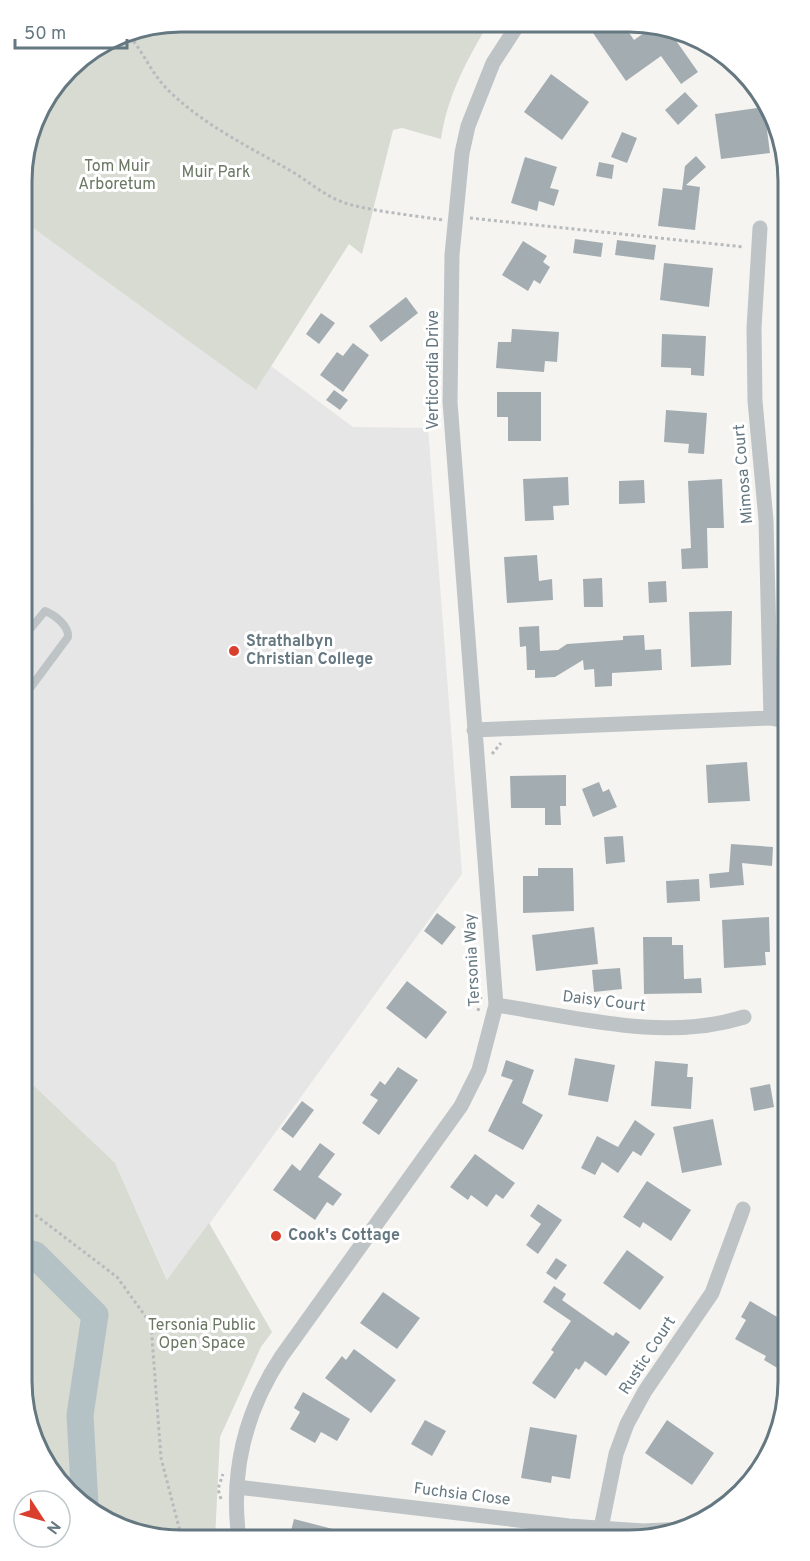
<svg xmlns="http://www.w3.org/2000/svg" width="810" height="1561" font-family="Overpass,sans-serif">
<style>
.built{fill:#e5e6e5}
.green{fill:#d7dbd2}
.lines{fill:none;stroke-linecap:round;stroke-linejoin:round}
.river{stroke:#b5c2c5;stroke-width:27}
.building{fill:#a3adb1}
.path{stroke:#b8bbbd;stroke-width:3;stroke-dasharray:3 3;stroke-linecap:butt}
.lane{stroke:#bec3c5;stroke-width:8}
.street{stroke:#bec3c5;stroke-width:15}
.poi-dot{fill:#da3e2c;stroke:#fff;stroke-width:2}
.labels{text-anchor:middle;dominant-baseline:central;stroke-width:6;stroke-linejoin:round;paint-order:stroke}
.park-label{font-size:16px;fill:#6a7864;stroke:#fff}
.street-label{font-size:16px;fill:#657881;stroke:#fff}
.poi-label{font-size:16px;font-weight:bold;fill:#657881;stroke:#fff;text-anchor:start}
.rim{fill:none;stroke:#657881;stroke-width:3}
</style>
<rect width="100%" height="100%" fill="#f5f4f1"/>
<!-- built -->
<path class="built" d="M22,220L256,390L271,366L353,427L428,428L462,874L168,1281L115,1163L28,1080H21Z"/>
<!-- green -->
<path class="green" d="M181,21L489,23C467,59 447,97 441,139L402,128L393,130L362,254L349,244L256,390L22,220V160L38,110L75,61L120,33Z
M21,1080H28L115,1163L167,1280L209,1223L272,1332L261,1347L220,1437L215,1539H160L76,1501L29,1431L21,1380Z"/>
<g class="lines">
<!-- river -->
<path class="river" d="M21,1251L35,1255L95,1315L80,1415L85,1505"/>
</g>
<!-- building -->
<path class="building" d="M594,24H623L634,40L657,24L665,36L670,32L698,72L681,84L661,56L626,81L593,33L598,30Z
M551,74L589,102L562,140L524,112Z
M685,92L698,106L678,125L665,110Z
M764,107L770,153L721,159L715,114Z
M622,132L637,138L627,163L611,157Z
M696,156L706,167L686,185L700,187L695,230L658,226L663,188L682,190L685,166Z
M525,157L557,167L550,188L559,190L554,206L539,201L537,211L511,203Z
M599,162L614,165L612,179L596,176Z
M575,239L603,243L601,257L573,253Z
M617,240L656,245L654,260L615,255Z
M523,241L547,256L543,262L550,267L540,284L534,280L528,291L502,275Z
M664,263L713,268L709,307L660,300Z
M406,297L418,313L381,342L369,326Z
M321,313L335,323L319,344L306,334Z
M512,329L559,332L557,362L545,361L544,372L496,368L498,342H511Z
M662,334L706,336L704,376L691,375V368L661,367Z
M353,343L369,355L343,392L320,375L337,352L343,356Z
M334,390L348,400L340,410L326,400Z
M497,392H541V441H508V417H497Z
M666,410L707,413L704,454L688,453L689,444L664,442Z
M568,477L569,505L553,506L554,520L525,521L523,479Z
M722,479L724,528H707L708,568L682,569L681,549L691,548L688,481Z
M644,480L645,503L619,504V481Z
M537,555L539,581L552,579L553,600L507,603L504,557Z
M602,578L603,607H584L583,579Z
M666,581L667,602L649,603L648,582Z
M732,611L731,665L691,667L689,612Z
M539,626L540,651L558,650L567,644L623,640V636L644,635L645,650L661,649L662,670L612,673V686L595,687L594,669L584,670L583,660L555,677L535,678V670H527L526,646L520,647L519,627Z
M747,762L750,801L708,803L706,765Z
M566,775V806H560L561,825H545V808H511L510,776Z
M599,782L603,792L609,789L617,807L593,817L582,789Z
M623,836L625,862L606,864L604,837Z
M731,844L773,847L772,866L742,863L744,885L710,888L709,874L729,872Z
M538,868H573L574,911L523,913V876H538Z
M699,879L700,901L667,903L666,881Z
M437,913L456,927L442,945L424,931Z
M769,917L770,952H765L766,965L724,968L722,920Z
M594,927L598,964L536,971L532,935Z
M643,937H672V945H683L684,979L701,978L702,993L644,994Z
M620,968L622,989L594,992L592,970Z
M407,981L447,1012L426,1039L386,1008Z
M575,1058L615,1065L608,1102L568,1095Z
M506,1060L534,1070L522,1103L543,1115L523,1150L488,1131L513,1080L501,1076Z
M655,1061L688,1064L687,1077H693L691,1109L651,1106Z
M398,1067L418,1080L379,1135L362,1123L378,1100L370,1095L380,1081L385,1085Z
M770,1084L774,1107L754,1111L750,1088Z
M302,1101L314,1110L293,1138L281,1129Z
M713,1119L722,1165L682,1173L673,1127Z
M635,1120L655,1134L641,1156L633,1151L618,1173L602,1162L595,1175L581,1168L597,1136L618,1147Z
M320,1143L335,1154L318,1177L342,1194L333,1206L327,1202L315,1220L273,1190L292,1164L300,1171Z
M475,1154L515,1183L503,1199L496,1194L487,1207L471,1195L468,1200L450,1187Z
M647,1181L691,1210L671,1241L643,1222L640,1228L623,1217Z
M538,1204L562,1220L538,1254L526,1245L541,1224L530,1216Z
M627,1250L664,1277L640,1310L603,1283Z
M556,1258L567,1265L556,1280L546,1273Z
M554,1286L566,1294L562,1300L613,1336L616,1332L630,1342L606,1376L585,1361L579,1370L576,1368L555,1399L532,1383L554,1352L551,1350L571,1321L543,1302Z
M383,1292L420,1318L397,1349L360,1323Z
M750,1301L789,1324V1363L784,1372L764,1360L766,1356L735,1339L746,1320L741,1317Z
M354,1349L396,1380L371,1413L325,1378L342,1356L346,1360Z
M303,1392L350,1419L337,1441L321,1432L315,1443L290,1429L300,1412L294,1408Z
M425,1420L446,1431L432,1456L411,1444Z
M667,1420L714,1453L692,1485L645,1453Z
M530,1427L577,1435L570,1479L552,1476L551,1483L521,1478Z
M294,1519L356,1535L355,1539H289Z"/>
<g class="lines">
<!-- path -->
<path class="path" d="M126,32C143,50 151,74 169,91C206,127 252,148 296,174C313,185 328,198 348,204C378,212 411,215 443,220
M470,218L744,247
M492,754L501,743
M478,1011L481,997
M21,1204L117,1277L151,1324L161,1458L182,1539
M221,1499L218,1489L223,1474"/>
<!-- lane -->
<path class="lane" d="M22,599L24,594L22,588
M22,699L68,637C69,626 55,615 45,611L22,639"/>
<!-- street -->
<path class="street" d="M760,228L754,328L755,401L766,520L771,718
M474,730L771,718L789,722
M496,1005C575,1017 665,1042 744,1017
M237,1487L569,1526L643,1531L684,1529
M601,1528L616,1454L627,1424L645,1391L712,1293L743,1209
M239,1539C230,1473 245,1412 281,1357L461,1106L479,1070L496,1005L450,402L452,255L462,153L468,126L493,63L519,23"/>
</g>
<!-- markers -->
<g class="poi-dot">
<circle cx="234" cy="651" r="6"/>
<circle cx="276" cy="1236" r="6"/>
</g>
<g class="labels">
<!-- park labels -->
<g class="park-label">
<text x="117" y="167">Tom Muir<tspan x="117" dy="18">Arboretum</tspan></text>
<text x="216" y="173">Muir Park</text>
<text x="202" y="1326">Tersonia Public<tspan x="202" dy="18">Open Space</tspan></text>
</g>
<!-- street labels -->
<g class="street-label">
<text transform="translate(434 370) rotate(-90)">Verticordia Drive</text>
<text transform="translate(744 474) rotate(-95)">Mimosa Court</text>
<text transform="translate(473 960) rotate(-93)">Tersonia Way</text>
<text transform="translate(604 1002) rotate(7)">Daisy Court</text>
<text transform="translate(648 1356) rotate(-57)">Rustic Court</text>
<text transform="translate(462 1495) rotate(7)">Fuchsia Close</text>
</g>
<!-- poi labels -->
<g class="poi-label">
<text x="246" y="642">Strathalbyn<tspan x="246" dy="18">Christian College</tspan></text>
<text x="288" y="1236">Cook's Cottage</text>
</g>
</g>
<!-- crop -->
<path d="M0 0H810V1561H0ZM181 32H629A149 149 0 0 1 778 181V1381A149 149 0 0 1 629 1530H181A149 149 0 0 1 32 1381V181A149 149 0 0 1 181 32Z" fill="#fff" fill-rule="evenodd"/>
<path class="rim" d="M181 32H629A149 149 0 0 1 778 181V1381A149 149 0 0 1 629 1530H181A149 149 0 0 1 32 1381V181A149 149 0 0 1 181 32Z"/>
<!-- north arrow -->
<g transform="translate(42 1519) rotate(126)"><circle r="28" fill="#ffffff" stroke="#c1c9cd" stroke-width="1.5"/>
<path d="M0-4.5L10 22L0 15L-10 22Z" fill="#da3e2c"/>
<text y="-9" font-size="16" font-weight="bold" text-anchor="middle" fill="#657881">N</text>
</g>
<!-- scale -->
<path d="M15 39v9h112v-9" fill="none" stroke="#657881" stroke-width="3"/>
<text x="24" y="39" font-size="18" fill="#657881" stroke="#ffffff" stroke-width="4.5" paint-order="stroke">50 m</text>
</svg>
